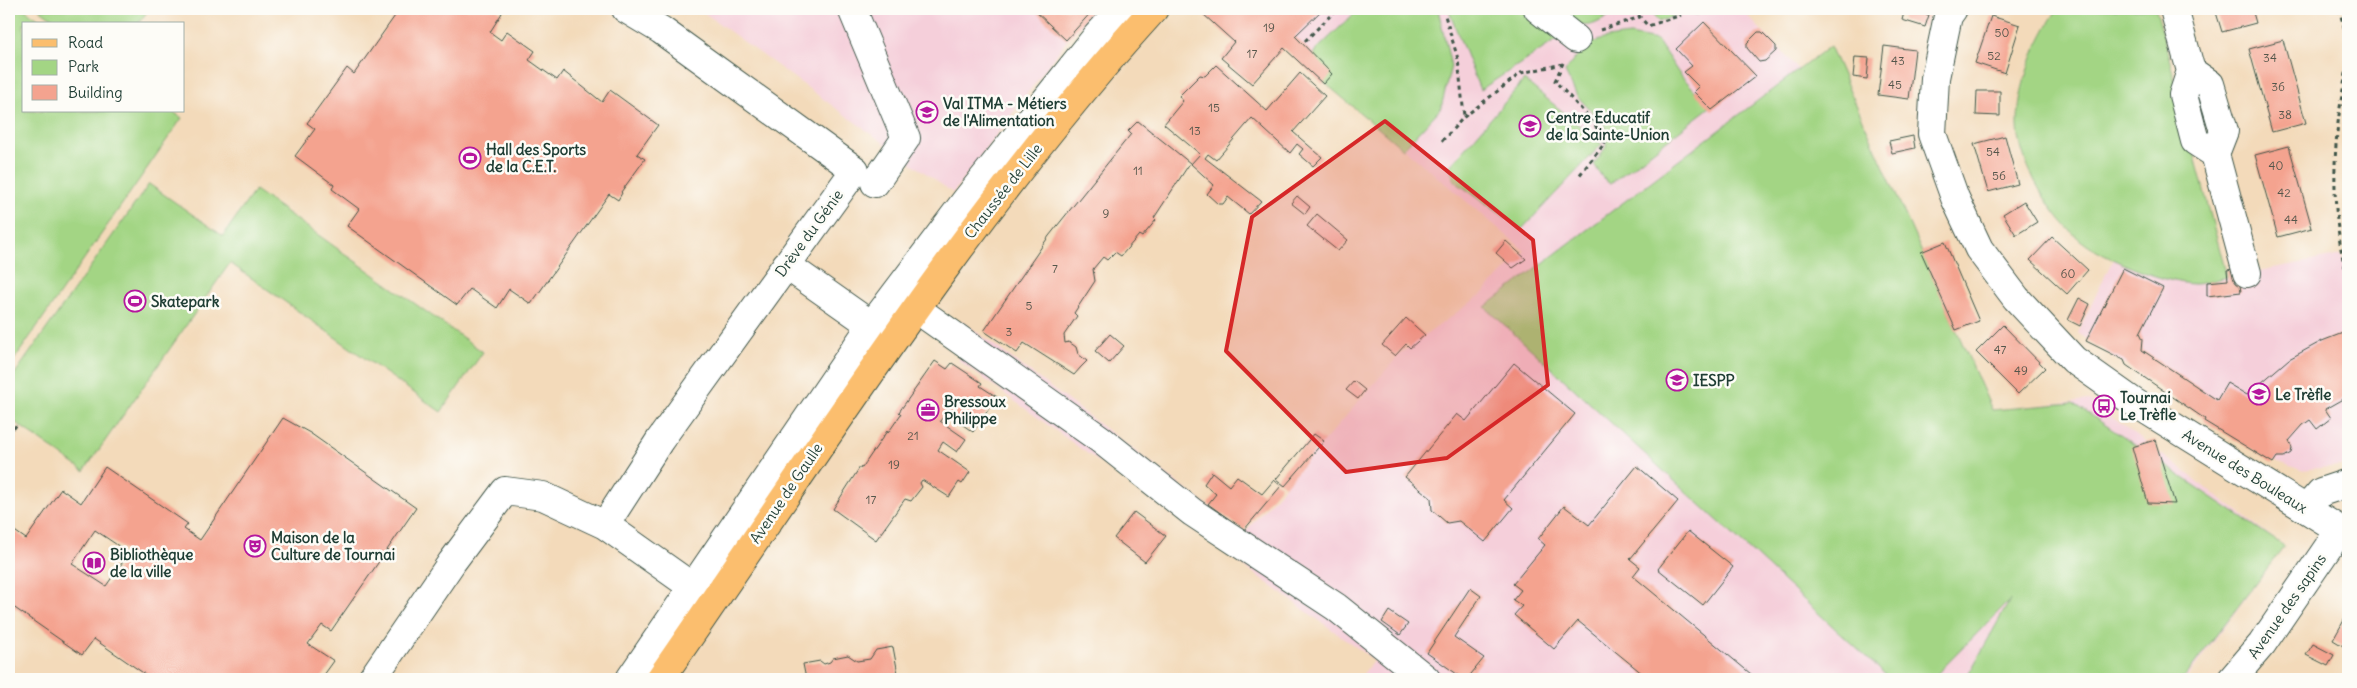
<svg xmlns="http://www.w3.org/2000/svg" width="2357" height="688" font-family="Delius,sans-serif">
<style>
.built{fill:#f5cfda}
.green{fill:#a3d584;stroke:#61895c}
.building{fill:#f4a38f;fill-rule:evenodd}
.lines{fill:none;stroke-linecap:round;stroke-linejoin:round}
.minor-casing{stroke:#3f5548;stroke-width:30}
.major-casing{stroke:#3f5548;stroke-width:30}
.path{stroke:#3f5548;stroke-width:3;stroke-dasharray:4 4;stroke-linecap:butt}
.minor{stroke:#fff;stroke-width:28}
.major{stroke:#fbbe6e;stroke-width:28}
.marked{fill:#d62828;fill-opacity:0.2;stroke:#d62828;stroke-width:4;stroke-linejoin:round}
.labels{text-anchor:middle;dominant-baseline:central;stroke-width:5;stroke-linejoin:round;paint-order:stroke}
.number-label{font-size:12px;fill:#54564b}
.poi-label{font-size:15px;font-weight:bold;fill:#1f3d34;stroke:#fdfcf7;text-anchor:start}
.street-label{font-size:15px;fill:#1f3d34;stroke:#fdfcf7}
</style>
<rect width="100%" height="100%" fill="#fdfcf7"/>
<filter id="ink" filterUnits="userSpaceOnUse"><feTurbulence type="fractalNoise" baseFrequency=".02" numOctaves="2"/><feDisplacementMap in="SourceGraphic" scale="10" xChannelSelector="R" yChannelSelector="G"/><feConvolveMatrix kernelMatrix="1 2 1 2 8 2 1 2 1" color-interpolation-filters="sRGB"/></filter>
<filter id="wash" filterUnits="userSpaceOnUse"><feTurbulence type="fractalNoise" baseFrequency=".0096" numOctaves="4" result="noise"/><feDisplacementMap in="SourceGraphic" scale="20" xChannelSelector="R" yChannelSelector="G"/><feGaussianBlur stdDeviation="1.12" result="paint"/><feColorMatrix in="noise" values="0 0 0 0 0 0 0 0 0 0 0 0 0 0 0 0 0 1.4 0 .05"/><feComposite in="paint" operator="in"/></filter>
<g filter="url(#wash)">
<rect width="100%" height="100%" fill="#f3daba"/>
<!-- built -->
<path class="built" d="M699,9H1096L1068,39L953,193Z
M1239,9H1741L1876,150L1992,410L2089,400L2284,546L2186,679H1359L1374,660L959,361L962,321L1244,533L1401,353L1481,295L1525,251Z
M2341,255L2348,276V465L2301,470L2260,455L2078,333L2113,259L2164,278L2187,282L2218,279Z"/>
<!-- green -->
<path class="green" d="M9,9H24L45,24H24V111H172L182,118L9,367Z
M39,9H149L138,24H60Z
M1359,9H1438L1451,66L1441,108L1403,149L1312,72L1314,52Z
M1448,9H1521L1558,39L1480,90Z
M1554,9H1620C1588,29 1586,33 1554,9Z
M1647,9H1703L1697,15L1686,11L1659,22Z
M2058,9H2156L2227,277C2217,279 2204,284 2194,284C2165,283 2110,261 2087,245C2055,223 2019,165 2018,126C2017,88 2036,39 2058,9Z
M1630,35L1657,40L1678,72L1710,107L1610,184L1602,177L1594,164L1606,147V127L1577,96L1565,72C1586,41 1594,39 1630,35Z
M1830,46L1992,410L2073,403L2284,546L2183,679H1966L2010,600L1932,679H1890L1485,307Z
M1524,80L1602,144L1522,229L1454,181L1450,166Z
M149,184L223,236L255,190L483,352L441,412L230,263L84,471L9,418V382Z"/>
<g id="blocks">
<!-- building -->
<path class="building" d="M391,9H497L502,13L490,32L501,40L507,31L535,51L529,60L557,80L563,71L602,102L610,90L658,125L637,154L645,159L621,192L622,193L618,200L609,194L531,304L509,289L497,308L470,289L457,305L347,226L359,209L332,189L334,185L295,156L315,129L307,123L347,68L354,74L397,13Z
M1033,9H1094L1066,40Z
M1208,9H1323L1295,36L1332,74L1323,84L1284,48L1252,84L1221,58L1234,42L1203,14Z
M1905,9L1929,15L1925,27L1902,20Z
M2215,9H2252L2256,23L2222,32Z
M1991,16L2020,25L2005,73L1975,63Z
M1704,22L1756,76L1712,110L1694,92L1699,87L1684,72L1692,66L1676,49Z
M1758,32H1762L1776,46V51L1765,61L1759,62L1747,48V43Z
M2283,40L2306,123L2272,132L2249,49Z
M1884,46L1915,50L1909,99L1878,95Z
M1855,57L1869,58L1867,79L1853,77Z
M1216,65L1267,111L1300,73L1325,96L1293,132L1322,157L1313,166L1299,154L1303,149L1297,144L1290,153L1252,118L1216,160L1208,154L1205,158L1261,201L1249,214L1228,197L1223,204H1218L1207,194L1214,185L1191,164L1200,154L1164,124L1183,101L1179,96L1200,75L1205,76Z
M1977,91H2000V116L1976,115Z
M1138,121L1190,163L1154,218L1156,220L1142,237L1139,235L1121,256L1115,252L1107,260L1103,257L1093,269L1095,281L1074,313L1077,316L1064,335L1065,343L1069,342L1076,347L1078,354L1087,361L1081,367L1074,375L1024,343L1017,353L984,331L1049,236L1131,134L1128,131Z
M1913,136L1915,148L1892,153L1889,141Z
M2005,136L2018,184L1988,192L1974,144Z
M2289,146L2312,228L2278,237L2255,155Z
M1297,196L1310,207L1305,214L1291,203Z
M2024,201L2037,222L2016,235L2003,214Z
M1317,214L1348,240L1338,251L1307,226Z
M2052,237L2088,270L2067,294L2030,260Z
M1506,241L1526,259L1513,268L1496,253Z
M1945,242L1979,321L1956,330L1921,252Z
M2123,268L2163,288L2140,333L2143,339L2142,350L2217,400L2227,383L2247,395L2289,359L2322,341L2348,331V396L2325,409L2331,418L2317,429L2310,420L2303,425L2289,441L2292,448L2291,453L2284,457H2277L2273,463L2204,421L2205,419L2126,365L2124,360L2086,341Z
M2233,269L2239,278L2241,292L2207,296V282L2228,280L2227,270Z
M2079,298L2090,304L2080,326L2068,320Z
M1406,318L1425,335L1410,348L1406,344L1395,356L1382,345Z
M2003,325L2045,368L2018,394L1976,352Z
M1110,334L1124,346L1109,363L1095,351Z
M935,361L947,369L952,363L982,383L980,386L997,397L973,432L946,413L940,421L966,439L957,452L943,442L938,450L970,472L962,484L959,482L949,497L922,480L920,483L922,487L911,501L905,499L876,540L833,509L860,467L862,468L887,431L888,433L901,414L899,412Z
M1514,363L1575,414L1504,500L1513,508L1485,542L1459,521L1447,523L1432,510L1431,498L1405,477L1457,414L1466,421Z
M1354,381L1365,390L1358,399L1346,390Z
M283,418L310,433L416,508L331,631L322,625L308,644L334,661L321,679H152L94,639L82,655L9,604V527L26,539L61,489L81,503L105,467L188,524L184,529L200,540ZM95,530L129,553L106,586L72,564Z
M1314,434L1324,441L1285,486L1276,479Z
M2155,440L2175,504L2148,503L2132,447Z
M1637,466L1678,501L1630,559L1640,567L1633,576L1757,679H1649L1578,621L1554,649L1514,615L1522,606L1513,600L1521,590L1513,584L1545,545L1538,539L1564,506L1589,525Z
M1212,472L1229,486L1237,476L1262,494L1274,480L1281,486L1244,530L1208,504L1216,494L1204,484Z
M1134,512L1166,536L1145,562L1114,538Z
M1688,531L1733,567L1703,605L1658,569Z
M1470,588L1481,596L1454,637L1484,658L1467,679H1464L1427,653Z
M1389,611L1408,624L1400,635L1382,622Z
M2348,613V649L2333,640Z
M2313,644L2334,655L2328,666L2306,655Z
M893,647L899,679H806L803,664L820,661L824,664L830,662L833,658L848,655L857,661L870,659L876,650Z"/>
</g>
</g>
<g filter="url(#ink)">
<use href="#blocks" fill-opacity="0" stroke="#3f5548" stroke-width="1"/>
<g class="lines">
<!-- minor casing -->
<g class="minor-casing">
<path id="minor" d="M852,9L906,138L875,183
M1538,9L1576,39
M1953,9L1948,16L1935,78L1932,134L1955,198L1979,249L2016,298L2074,360L2132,401L2348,535
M2174,9L2191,71L2183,95L2195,141L2215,154
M2191,71L2210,84L2224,131L2215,154L2247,273
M786,265L887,336
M915,308L1100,439L1192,512L1336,607L1426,679
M2306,509L2321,492L2348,483
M605,525L660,440L855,170L661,30L626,9
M372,679L452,562L505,491L543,496L605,525L708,598
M630,679L871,326L967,199L1097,36L1122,9
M2232,679L2262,644L2340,530"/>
</g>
<!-- major casing -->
<g class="major-casing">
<path id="major" d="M660,679C819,451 967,215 1154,9"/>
</g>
<!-- path -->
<path class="path" d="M1443,9L1458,59L1464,116
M1633,9L1648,26L1681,15
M2339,9L2348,41
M1600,30L1640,17
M1305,41L1337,9
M1563,63L1555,81L1594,123L1605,143L1578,177
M2348,65C2332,135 2329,210 2348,280
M1442,141L1464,117L1521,73L1563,64
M9,435L17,424"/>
<!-- minor -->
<use href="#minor" class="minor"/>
<!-- major -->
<use href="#major" class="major"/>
</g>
</g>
<!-- marked area -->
<path class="marked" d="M1385,121L1533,240L1548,385L1447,458L1346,472L1226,351L1252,217Z"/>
<!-- icons -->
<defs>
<g id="school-ring" transform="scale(1.125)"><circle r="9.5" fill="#fdfcf7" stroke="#b5179e" stroke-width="1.5"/><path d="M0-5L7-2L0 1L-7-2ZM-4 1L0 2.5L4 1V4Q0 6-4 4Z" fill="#b5179e"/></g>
<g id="stadium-ring" transform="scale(1.125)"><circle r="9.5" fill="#fdfcf7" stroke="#b5179e" stroke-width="1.5"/><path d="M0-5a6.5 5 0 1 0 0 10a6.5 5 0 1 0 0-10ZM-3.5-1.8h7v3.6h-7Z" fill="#b5179e"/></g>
<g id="bus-ring" transform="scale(1.125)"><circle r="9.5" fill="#fdfcf7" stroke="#b5179e" stroke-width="1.5"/><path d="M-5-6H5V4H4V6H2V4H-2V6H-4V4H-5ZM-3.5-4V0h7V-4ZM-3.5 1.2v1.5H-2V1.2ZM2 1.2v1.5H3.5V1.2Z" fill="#b5179e"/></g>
<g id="office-ring" transform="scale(1.125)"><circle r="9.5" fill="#fdfcf7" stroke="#b5179e" stroke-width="1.5"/><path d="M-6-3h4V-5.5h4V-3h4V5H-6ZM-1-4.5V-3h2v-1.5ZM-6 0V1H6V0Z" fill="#b5179e"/></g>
<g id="theatre-ring" transform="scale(1.125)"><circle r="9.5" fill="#fdfcf7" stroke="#b5179e" stroke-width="1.5"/><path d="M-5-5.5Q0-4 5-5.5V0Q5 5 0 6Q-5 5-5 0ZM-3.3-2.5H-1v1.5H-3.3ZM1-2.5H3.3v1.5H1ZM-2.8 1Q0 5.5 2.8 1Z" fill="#b5179e"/></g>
<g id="library-ring" transform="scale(1.125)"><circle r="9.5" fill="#fdfcf7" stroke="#b5179e" stroke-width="1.5"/><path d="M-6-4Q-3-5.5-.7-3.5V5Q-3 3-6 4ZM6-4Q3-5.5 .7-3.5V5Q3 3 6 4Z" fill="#b5179e"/></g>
</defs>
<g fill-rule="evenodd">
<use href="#school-ring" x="927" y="112"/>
<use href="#school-ring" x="1530" y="126"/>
<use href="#stadium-ring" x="470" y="158"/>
<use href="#stadium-ring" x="135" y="301"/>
<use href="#school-ring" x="1677" y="380"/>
<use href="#school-ring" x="2259" y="394"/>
<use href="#bus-ring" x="2104" y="406"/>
<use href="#office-ring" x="928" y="410"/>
<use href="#theatre-ring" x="255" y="546"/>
<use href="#library-ring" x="94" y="563"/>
</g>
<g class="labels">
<!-- number labels -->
<g class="number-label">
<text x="1269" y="27">19</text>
<text x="2002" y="32">50</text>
<text x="1252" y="53">17</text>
<text x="1994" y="55">52</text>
<text x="2270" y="57">34</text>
<text x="1898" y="60">43</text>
<text x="1895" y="84">45</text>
<text x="2278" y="86">36</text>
<text x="1214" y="107">15</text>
<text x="2285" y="114">38</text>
<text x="1195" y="130">13</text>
<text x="1993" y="151">54</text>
<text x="2276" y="165">40</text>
<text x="1138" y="170">11</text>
<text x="1999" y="175">56</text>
<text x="2284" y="192">42</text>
<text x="1106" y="213">9</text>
<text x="2291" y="219">44</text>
<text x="1055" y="268">7</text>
<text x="2068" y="273">60</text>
<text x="1029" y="305">5</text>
<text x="1009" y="331">3</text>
<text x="2000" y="349">47</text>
<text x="2021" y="370">49</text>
<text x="913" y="435">21</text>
<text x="894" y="464">19</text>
<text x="871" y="499">17</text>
</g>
<!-- poi labels -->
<g class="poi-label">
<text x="943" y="103">Val ITMA - Métiers<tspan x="943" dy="17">de l'Alimentation</tspan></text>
<text x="1546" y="117">Centre Educatif<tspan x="1546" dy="17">de la Sainte-Union</tspan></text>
<text x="486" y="149">Hall des Sports<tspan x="486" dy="17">de la C.E.T.</tspan></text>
<text x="151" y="301">Skatepark</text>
<text x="1693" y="380">IESPP</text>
<text x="2275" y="394">Le Trèfle</text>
<text x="2120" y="397">Tournai<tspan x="2120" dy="17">Le Trèfle</tspan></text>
<text x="944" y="401">Bressoux<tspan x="944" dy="17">Philippe</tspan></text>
<text x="271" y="537">Maison de la<tspan x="271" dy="17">Culture de Tournai</tspan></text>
<text x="110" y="554">Bibliothèque<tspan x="110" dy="17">de la ville</tspan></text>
</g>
<!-- street labels -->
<g class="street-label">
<text transform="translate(1003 191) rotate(-52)">Chaussée de Lille</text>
<text transform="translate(809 233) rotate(-54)">Drève du Génie</text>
<text transform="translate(2245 471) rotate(32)">Avenue des Bouleaux</text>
<text transform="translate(786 493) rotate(-56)">Avenue de Gaulle</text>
<text transform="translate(2287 606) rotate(-55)">Avenue des sapins</text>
</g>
</g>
<!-- margin -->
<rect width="2357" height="688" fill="none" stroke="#fdfcf7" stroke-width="30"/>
<!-- legend -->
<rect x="22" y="22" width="162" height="90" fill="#fdfcf7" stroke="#a4b0a9"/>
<rect x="32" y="39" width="25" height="8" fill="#fbbe6e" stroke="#a4b0a9"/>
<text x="68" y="48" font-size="15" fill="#1f3d34">Road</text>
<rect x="32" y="60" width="25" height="15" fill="#a3d584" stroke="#a4b0a9"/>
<text x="68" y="72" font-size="15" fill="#1f3d34">Park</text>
<rect x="32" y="85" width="25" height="15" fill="#f4a38f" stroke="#a4b0a9"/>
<text x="68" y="98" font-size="15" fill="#1f3d34">Building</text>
</svg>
